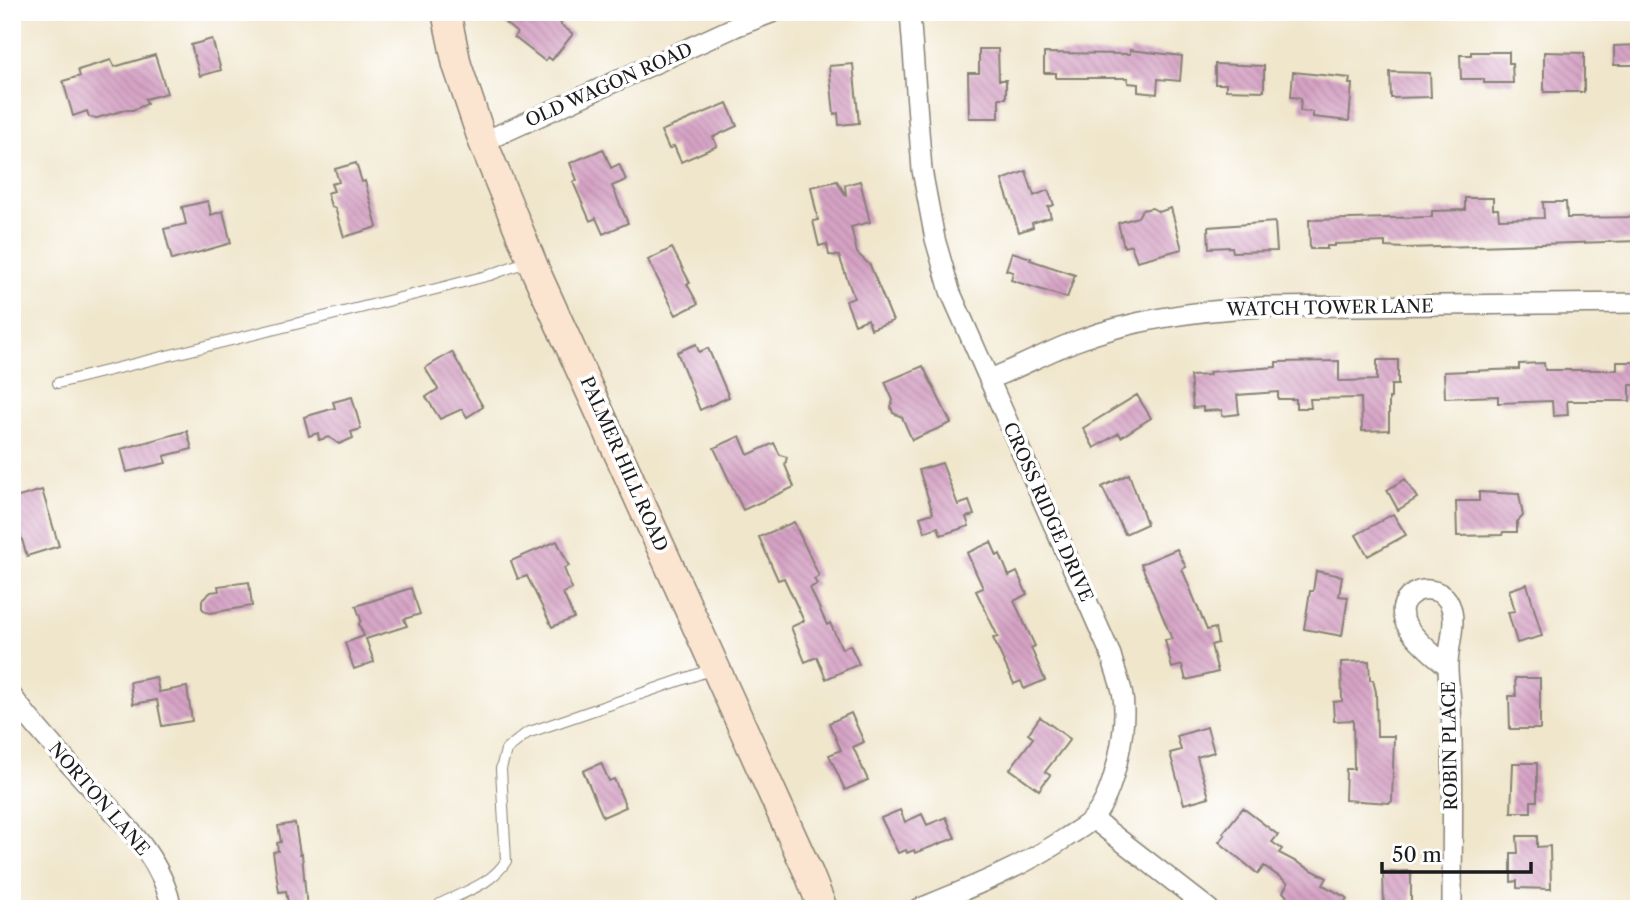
<svg xmlns="http://www.w3.org/2000/svg" width="1651" height="921" font-family="'Libre Caslon Text',serif">
<style>
.building{fill:url(#building-back-hatch)}
.lines{fill:none;stroke-linecap:round;stroke-linejoin:round}
.service-casing{stroke:#868174;stroke-width:12}
.minor-casing{stroke:#868174;stroke-width:22}
.secondary-casing{stroke:#868174;stroke-width:31}
.service{stroke:#fff;stroke-width:10}
.minor{stroke:#fff;stroke-width:19}
.secondary{stroke:#fce5d0;stroke-width:28}
.labels{text-anchor:middle;dominant-baseline:central;stroke-width:7;stroke-linejoin:round;paint-order:stroke}
.street-label{font-size:18px;fill:#1c1c1c;stroke:#fff}
</style>
<defs>
<pattern id="building-back-hatch" width="6" height="6" patternUnits="userSpaceOnUse" patternTransform="scale(1.75)"><rect width="6" height="6" fill="#d5a2c4"/><path d="M-1 5l2 2M0 0l6 6M5-1l2 2" fill="none" stroke="#b68ba8"/></pattern>
</defs>
<rect width="100%" height="100%" fill="#fff"/>
<filter id="ink" filterUnits="userSpaceOnUse"><feTurbulence type="fractalNoise" baseFrequency=".0143" numOctaves="2"/><feDisplacementMap in="SourceGraphic" scale="14" xChannelSelector="R" yChannelSelector="G"/><feConvolveMatrix kernelMatrix="1 2 1 2 8 2 1 2 1" color-interpolation-filters="sRGB"/></filter>
<filter id="wash" filterUnits="userSpaceOnUse"><feTurbulence type="fractalNoise" baseFrequency=".00686" numOctaves="4" result="noise"/><feDisplacementMap in="SourceGraphic" scale="28" xChannelSelector="R" yChannelSelector="G"/><feGaussianBlur stdDeviation="1.57" result="paint"/><feColorMatrix in="noise" values="0 0 0 0 0 0 0 0 0 0 0 0 0 0 0 0 0 1.4 0 .05"/><feComposite in="paint" operator="in"/></filter>
<g filter="url(#wash)">
<rect width="100%" height="100%" fill="#f0e6cc"/>
<g id="blocks">
<!-- building -->
<path class="building" d="M492,12H559L561,25L573,34L552,60L548,57L545,61L514,37L517,33Z
M212,39L221,70L200,76L191,45Z
M1639,45V65H1614V46Z
M979,49H998L999,80H1006V98H999V118H969L968,73H979Z
M1130,50L1182,56L1180,81L1158,79L1157,94L1138,92V84L1128,83V78H1056V73H1044V53L1130,54Z
M1471,52H1509V63H1512L1513,83H1484V79H1461L1460,55H1471Z
M1544,52L1584,53V92H1544Z
M155,55L167,93L145,99L147,104L133,110H125L97,118L89,117L87,111L73,116L63,81L80,76L78,70L111,60L114,67Z
M853,64L859,123L839,125L838,113L834,114L829,66Z
M1215,64L1264,66V91L1226,90V84H1215Z
M1293,72L1350,78L1349,84H1352L1349,121L1313,117V112L1300,111L1301,98L1291,97Z
M1390,72L1430,73L1431,97L1391,98Z
M727,103L737,126L713,137L717,146L681,162L674,146L669,149L661,131Z
M603,149L611,168L619,164L626,180L612,186L628,223L603,234L596,218L590,221L573,182L577,180L570,163Z
M356,163L362,182L365,181L377,227L344,237L335,208L331,206L327,193L334,191L331,184L339,182L335,169Z
M1026,171L1034,196L1048,190L1054,205L1048,207L1051,217L1032,223L1033,227L1019,232L1002,180Z
M837,181L846,196L845,185L860,181L864,197L870,222L851,227L857,253L870,265L893,321L871,329L868,319L855,324L846,301L854,298L839,256L829,255L827,244L819,246L813,221L818,220L811,187Z
M1465,198H1493V209H1498L1499,219L1544,218L1543,202H1566L1567,218L1639,217V241L1406,248L1385,247V242L1335,244V246H1327V249H1310L1309,220L1432,217V211L1465,210Z
M208,201L211,215L223,211L231,243L172,260L164,229L186,224L182,207Z
M1152,208L1159,212L1171,208L1182,249L1137,261L1131,245L1124,247L1118,223L1138,217L1142,210Z
M1275,222L1277,251L1233,252L1232,247L1209,248L1208,227Z
M672,248L690,283L687,284L698,304L676,315L648,260Z
M1012,252L1031,258L1030,260L1075,275L1067,298L1011,280L1013,272L1006,270Z
M696,344L699,352L708,348L729,397L700,410L677,352Z
M452,352L483,407L467,417L462,409L440,419L426,397L438,389L425,368Z
M1377,360H1398V385H1391V398H1389V430L1362,431L1361,398L1310,399L1311,408H1296V399H1278V392L1237,395L1239,414L1222,416V410L1203,411V407L1193,408L1190,376L1210,375L1209,372L1276,367V362L1339,361V381L1377,380Z
M1617,362H1639V385H1630V401H1567L1568,415L1553,416L1552,401L1498,403V396L1445,398L1444,372L1519,369V364L1544,363L1545,370H1617Z
M923,366L951,423L912,440L902,417L893,413L891,407L893,400L885,382Z
M1137,395L1151,418L1121,437L1119,433L1094,448L1083,428Z
M352,397L361,429L351,432L353,438L339,444L329,437L319,440L318,433L309,436L304,417L335,408L333,402Z
M187,431L192,449L164,456L166,463L127,472L121,449Z
M740,436L748,455L774,443L780,455L787,457L785,465L794,487L743,510L714,448Z
M942,463L958,505L969,501L974,515L966,517L969,526L941,535L938,527L925,532L920,517L933,513L919,470Z
M1129,474L1147,524L1125,534L1102,487Z
M1405,479L1417,498L1398,510L1387,490Z
M42,490L59,546L27,556L12,507V499Z
M1479,492L1519,494L1523,516L1517,522V532H1503L1502,535L1457,536L1456,501H1479Z
M1393,514L1406,535L1368,556L1356,535Z
M794,522L819,576L814,579L817,584L810,588L827,625L830,623L842,649L850,645L859,664L826,679L817,657L805,662L791,627L804,621L784,578L778,580L759,537Z
M557,541L569,566L564,568L572,589L563,593L574,618L552,627L527,576L518,579L511,561Z
M991,542L997,556L1000,554L1009,576L1017,572L1027,594L1014,601L1035,646L1031,648L1045,680L1024,689L1021,681L1014,684L993,638L998,637L976,591L983,588L967,553Z
M1177,549L1186,567L1182,569L1207,630L1215,628L1218,643L1211,645L1218,672L1186,680L1182,665L1172,668L1165,640L1172,639L1141,564Z
M1316,571L1342,576L1339,596L1348,597L1342,636L1304,629L1310,591H1313Z
M249,582L252,606L210,613L206,612L202,608V600L211,592L219,591L218,586Z
M1527,584L1542,636L1517,643L1508,612L1515,611L1509,590Z
M411,588L420,614L404,619L407,626L366,639L374,662L354,669L345,643L364,636L359,624L361,620L356,606Z
M1369,661L1370,680H1373L1376,692L1377,736H1394L1392,801L1390,803L1345,800L1346,769H1354L1353,720L1334,721L1333,702L1342,701L1341,662Z
M156,677L159,692L187,687L192,721L162,726L157,700L133,704L130,682Z
M1515,678H1540V729H1510L1509,696H1516Z
M851,713L864,742L853,747L868,780L845,790L829,755L841,750L829,723Z
M1040,717L1070,739L1045,772L1050,775L1039,790L1010,769L1033,738L1028,734Z
M1207,727L1214,752L1197,757L1209,797L1184,804L1170,753L1181,750L1177,736Z
M601,763L609,781L614,779L626,807L603,817L583,771Z
M1513,763H1537V801H1531V812H1511Z
M1243,808L1278,835L1272,842L1282,849L1279,853L1327,878L1323,885L1347,898L1341,909H1299L1286,902L1289,899L1283,892L1288,883L1264,866L1258,874L1219,842L1225,835L1223,833Z
M900,810L905,822L922,814L927,825L946,817L955,838L915,853L914,850L907,853L906,850L898,853L881,818Z
M295,823L300,854H302L307,909H289L286,891L279,892L273,852L278,851L277,843L281,842L278,826Z
M1517,836H1537V847L1550,846L1551,889L1517,888V881L1511,882V853H1518Z
M1411,871V909H1384L1383,872Z"/>
</g>
</g>
<g filter="url(#ink)">
<use href="#blocks" fill-opacity="0" stroke="#868174" stroke-width="2"/>
<g class="lines">
<!-- service casing -->
<g class="service-casing">
<path id="service" d="M58,383L444,287L490,275L528,261
M440,904C464,892 492,884 506,861L501,769L506,750L527,733L713,669"/>
</g>
<!-- minor casing -->
<g class="minor-casing">
<path id="minor" d="M910,12L922,170L935,239L950,291L1111,655C1114,667 1119,679 1122,691C1129,723 1115,793 1093,818C1087,826 1075,831 1067,837C1021,868 970,888 918,909
M483,142L735,27L774,12
M990,379C1020,367 1049,351 1079,340C1137,318 1203,310 1264,307L1639,303
M1448,667C1432,652 1379,615 1414,593C1427,586 1445,591 1450,605C1458,623 1447,649 1448,668C1448,681 1451,693 1451,705C1454,773 1452,841 1452,909
M12,696C37,730 65,759 93,790C126,825 162,859 172,909
M1093,819L1209,909"/>
</g>
<!-- secondary casing -->
<g class="secondary-casing">
<path id="secondary" d="M446,12L457,65L483,142L536,272L809,874L823,909"/>
</g>
<!-- service -->
<use href="#service" class="service"/>
<!-- minor -->
<use href="#minor" class="minor"/>
<!-- secondary -->
<use href="#secondary" class="secondary"/>
</g>
</g>
<g class="labels">
<!-- street labels -->
<g class="street-label">
<text transform="translate(609 85) rotate(-24)">OLD WAGON ROAD</text>
<text transform="translate(1330 308) rotate(-1)">WATCH TOWER LANE</text>
<text transform="translate(624 464) rotate(66)">PALMER HILL ROAD</text>
<text transform="translate(1048 512) rotate(66)">CROSS RIDGE DRIVE</text>
<text transform="translate(1450 746) rotate(-91)">ROBIN PLACE</text>
<text transform="translate(99 799) rotate(49)">NORTON LANE</text>
</g>
</g>
<!-- margin -->
<rect width="1651" height="921" fill="none" stroke="#fff" stroke-width="42"/>
<!-- scale -->
<path d="M1382 862v10h149v-10" fill="none" stroke="#1c1c1c" stroke-width="3.5"/>
<text x="1392" y="862" font-size="21" fill="#1c1c1c" stroke="#ffffff" stroke-width="5" paint-order="stroke">50 m</text>
</svg>
